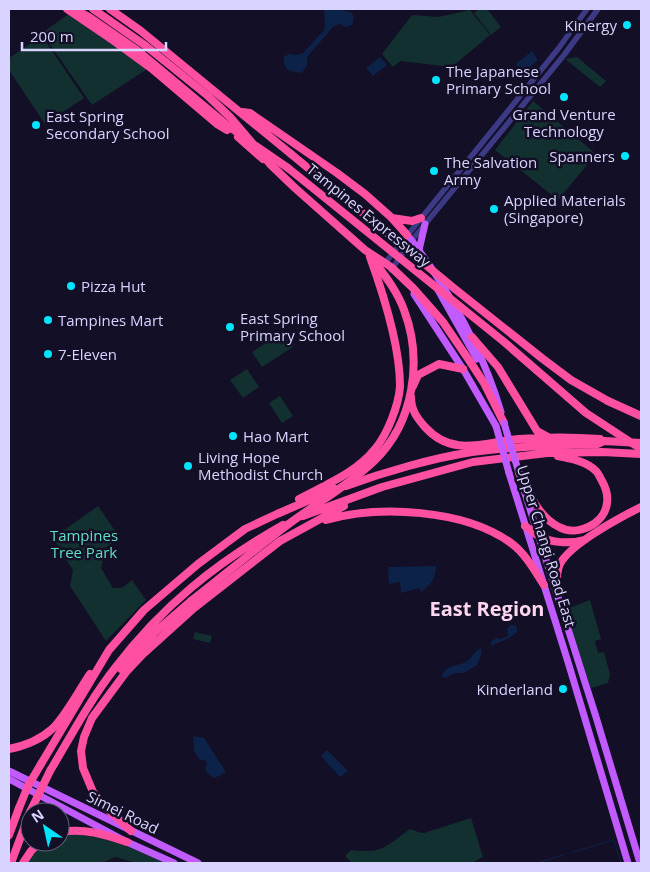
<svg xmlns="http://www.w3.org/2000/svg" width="650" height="872" font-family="'Open Sans',sans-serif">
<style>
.green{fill:#12302f}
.water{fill:#0c2248}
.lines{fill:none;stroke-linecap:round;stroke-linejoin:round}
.stream{stroke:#0c2248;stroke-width:1}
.minor{stroke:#3d3a85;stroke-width:5.5}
.major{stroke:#c25bff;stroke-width:7}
.highway{stroke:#ff4fa3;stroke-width:8}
.major-bridge{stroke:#c25bff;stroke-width:7}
.highway-bridge{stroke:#ff4fa3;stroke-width:8}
.poi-dot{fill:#00e5ff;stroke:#130f26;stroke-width:2}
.labels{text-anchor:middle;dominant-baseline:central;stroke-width:5;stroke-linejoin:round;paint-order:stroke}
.poi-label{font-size:15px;fill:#d9d4ff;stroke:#130f26;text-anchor:start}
.street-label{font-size:15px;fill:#d9d4ff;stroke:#130f26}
.park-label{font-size:15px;fill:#5fe0c0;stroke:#130f26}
.district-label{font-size:20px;font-weight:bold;fill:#ffd6f0;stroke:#130f26}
</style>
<rect width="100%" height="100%" fill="#130f26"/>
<!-- green -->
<path class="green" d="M480,9H487L501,27L491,35L474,13Z
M470,10L490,35L452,67L400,61L393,67L382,54L412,15L438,17Z
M70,13L152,66L92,105L42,33Z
M42,36L84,98L45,124L9,70V58Z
M577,57L606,81L600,87L565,59Z
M533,101L596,154L558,200L495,150Z
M283,332L293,347L262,367L252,352Z
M247,369L259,387L243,398L230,380Z
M280,396L293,416L282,423L269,403Z
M98,506L120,538L106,547L101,568L113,588H122L132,580L146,600L106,641L70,586L73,570L53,538Z
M590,600L601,639L595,641L598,653L604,652L610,674L608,683L591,688L564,610Z
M195,632L212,636L210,643L193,639Z
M471,818L483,857L472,863H352L345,856L351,850C383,854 385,847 410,829L418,832L424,833Z
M85,832L126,843L169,863H137L115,857L102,863H25L43,842H60V834Z"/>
<!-- water -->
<path class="water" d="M324,9H340L352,13L354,18L352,25L346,27L340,24L334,26L307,57V65L302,73C291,72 282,70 284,57L289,54L296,55L303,53L324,30L325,25Z
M532,51L538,60L523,72L516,64Z
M380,57L387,65L373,76L366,68Z
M436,566C435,579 431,585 421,592L419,588L401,593L400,582L389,584L388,567Z
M510,625H514L517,627V632C508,641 499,641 491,646V642L496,638L501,639L508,636L507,629Z
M481,648L482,652L477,665L464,673H455L445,678L442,676C445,665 457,666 466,662C473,658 473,651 481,648Z
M193,736L204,738L226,772L215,778L209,775L205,769L207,764L205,760H200L194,751Z
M327,750L348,771L340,777L321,756Z"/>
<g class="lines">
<!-- stream -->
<path class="stream" d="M570,853L614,840L621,863
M537,863L563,855"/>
<!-- minor -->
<path class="minor" d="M385,263L558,49L587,9
M391,270L412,240L564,55L598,9"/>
<!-- major -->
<path class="major" d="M407,235C416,245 422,255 430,266C460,311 486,361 501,412
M419,250L425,224
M438,290L477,359
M414,294L463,369L496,426
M509,473L568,662L628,863
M523,487L596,717L640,863
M9,771L198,863
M9,779L127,842L174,863"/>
<!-- highway -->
<path class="highway" d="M67,9L114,41L151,68L217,124L227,130
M74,9L89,17L137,50L228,126L247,139
M110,9L141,31L291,154
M242,112L250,113L337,173L365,194L392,218L407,235
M238,137L263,159
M256,146L288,168
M392,218L412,221L421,218
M472,337L498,367L537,431L548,437
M471,363L484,383L504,423
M413,386L418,375L439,364L463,369
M411,397C411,410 417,418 425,427C453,458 484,442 519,439C545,437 573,437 600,439
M608,401L641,416
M519,473C529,492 538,517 559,527C577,537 605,524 607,503C608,496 606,488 602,481C600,478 599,474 596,471C586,461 571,459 558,456
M346,486C384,472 433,458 472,452C514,447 556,444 598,444L604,441L641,443
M299,499C325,485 356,473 375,449C387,435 399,405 400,386C400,348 383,293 370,257
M303,516L382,487L473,462L547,453L602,452L641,454
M326,520C379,505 464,509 511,543C525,553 535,571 544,585
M525,526C530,529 534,534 539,536C551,543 570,544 584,540
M556,591C557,582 556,572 560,564C570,544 621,517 641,507
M121,669L154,633L191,601
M9,749C24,746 40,740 52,729C65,717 79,690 90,674
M41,764L109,650L144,610L198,564L245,529L277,514L335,489
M50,771C71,736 90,700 115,668C162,606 216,563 283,525
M131,831L103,805L93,792L83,768L81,751L84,737L92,718L126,672L143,654L194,608L280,541L344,506
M60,832C85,828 104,834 127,842
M9,835L19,808
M11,863L30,812
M23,863L31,851L40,842"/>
<!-- major-bridge -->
<path class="major-bridge" d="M504,423L519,473
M496,426L509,473"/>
<!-- highway-bridge -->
<path class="highway-bridge" d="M93,9L146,46L208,96L231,118L270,164L295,188L365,250L391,267L413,288L443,322L471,363
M291,154L455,289L543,359L571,380L608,401
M288,168L503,341L586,413L641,449
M191,601C223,576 254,550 286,526C315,504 348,486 374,461C414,423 423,360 404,310C397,290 382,272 370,256
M19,808L28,786L41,764
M30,812L50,771"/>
</g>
<!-- markers -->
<g class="poi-dot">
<circle cx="627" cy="25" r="5"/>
<circle cx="436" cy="80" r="5"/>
<circle cx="564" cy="97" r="5"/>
<circle cx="36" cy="125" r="5"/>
<circle cx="625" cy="156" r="5"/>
<circle cx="434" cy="171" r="5"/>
<circle cx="494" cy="209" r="5"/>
<circle cx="71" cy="286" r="5"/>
<circle cx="48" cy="320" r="5"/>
<circle cx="230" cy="327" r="5"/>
<circle cx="48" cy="354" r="5"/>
<circle cx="233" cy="436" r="5"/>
<circle cx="188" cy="466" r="5"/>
<circle cx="563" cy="689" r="5"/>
</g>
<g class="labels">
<!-- poi labels -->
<g class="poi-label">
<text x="617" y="25" text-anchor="end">Kinergy</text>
<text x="446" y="71">The Japanese<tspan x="446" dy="17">Primary School</tspan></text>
<text x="564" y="114" text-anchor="middle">Grand Venture<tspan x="564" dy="17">Technology</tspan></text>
<text x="46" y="116">East Spring<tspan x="46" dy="17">Secondary School</tspan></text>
<text x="615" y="156" text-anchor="end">Spanners</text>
<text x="444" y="162">The Salvation<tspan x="444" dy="17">Army</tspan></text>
<text x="504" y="200">Applied Materials<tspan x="504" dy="17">(Singapore)</tspan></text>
<text x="81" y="286">Pizza Hut</text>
<text x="240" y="318">East Spring<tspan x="240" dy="17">Primary School</tspan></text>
<text x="58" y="320">Tampines Mart</text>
<text x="58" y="354">7-Eleven</text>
<text x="243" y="436">Hao Mart</text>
<text x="198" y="457">Living Hope<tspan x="198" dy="17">Methodist Church</tspan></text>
<text x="553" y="689" text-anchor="end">Kinderland</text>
</g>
<!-- street labels -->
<g class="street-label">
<text transform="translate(369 215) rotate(39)">Tampines Expressway</text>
<text transform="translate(547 546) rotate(73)">Upper Changi Road East</text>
<text transform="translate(123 812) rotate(26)">Simei Road</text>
</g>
<!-- park labels -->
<g class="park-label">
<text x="84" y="535">Tampines<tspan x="84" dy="17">Tree Park</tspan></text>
</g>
<!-- district labels -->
<g class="district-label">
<text x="487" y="608">East Region</text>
</g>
</g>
<!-- border -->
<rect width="650" height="872" fill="none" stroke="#d9d4ff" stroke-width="20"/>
<!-- north arrow -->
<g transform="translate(45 827) rotate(326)"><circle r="24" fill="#130f26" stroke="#625e7d"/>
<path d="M0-4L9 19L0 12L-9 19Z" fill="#00e5ff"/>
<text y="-8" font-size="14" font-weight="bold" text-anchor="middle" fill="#d9d4ff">N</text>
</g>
<!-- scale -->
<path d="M22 42v8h144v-8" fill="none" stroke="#d9d4ff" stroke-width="2.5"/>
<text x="30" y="42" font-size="15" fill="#d9d4ff" stroke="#130f26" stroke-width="4" paint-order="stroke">200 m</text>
</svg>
